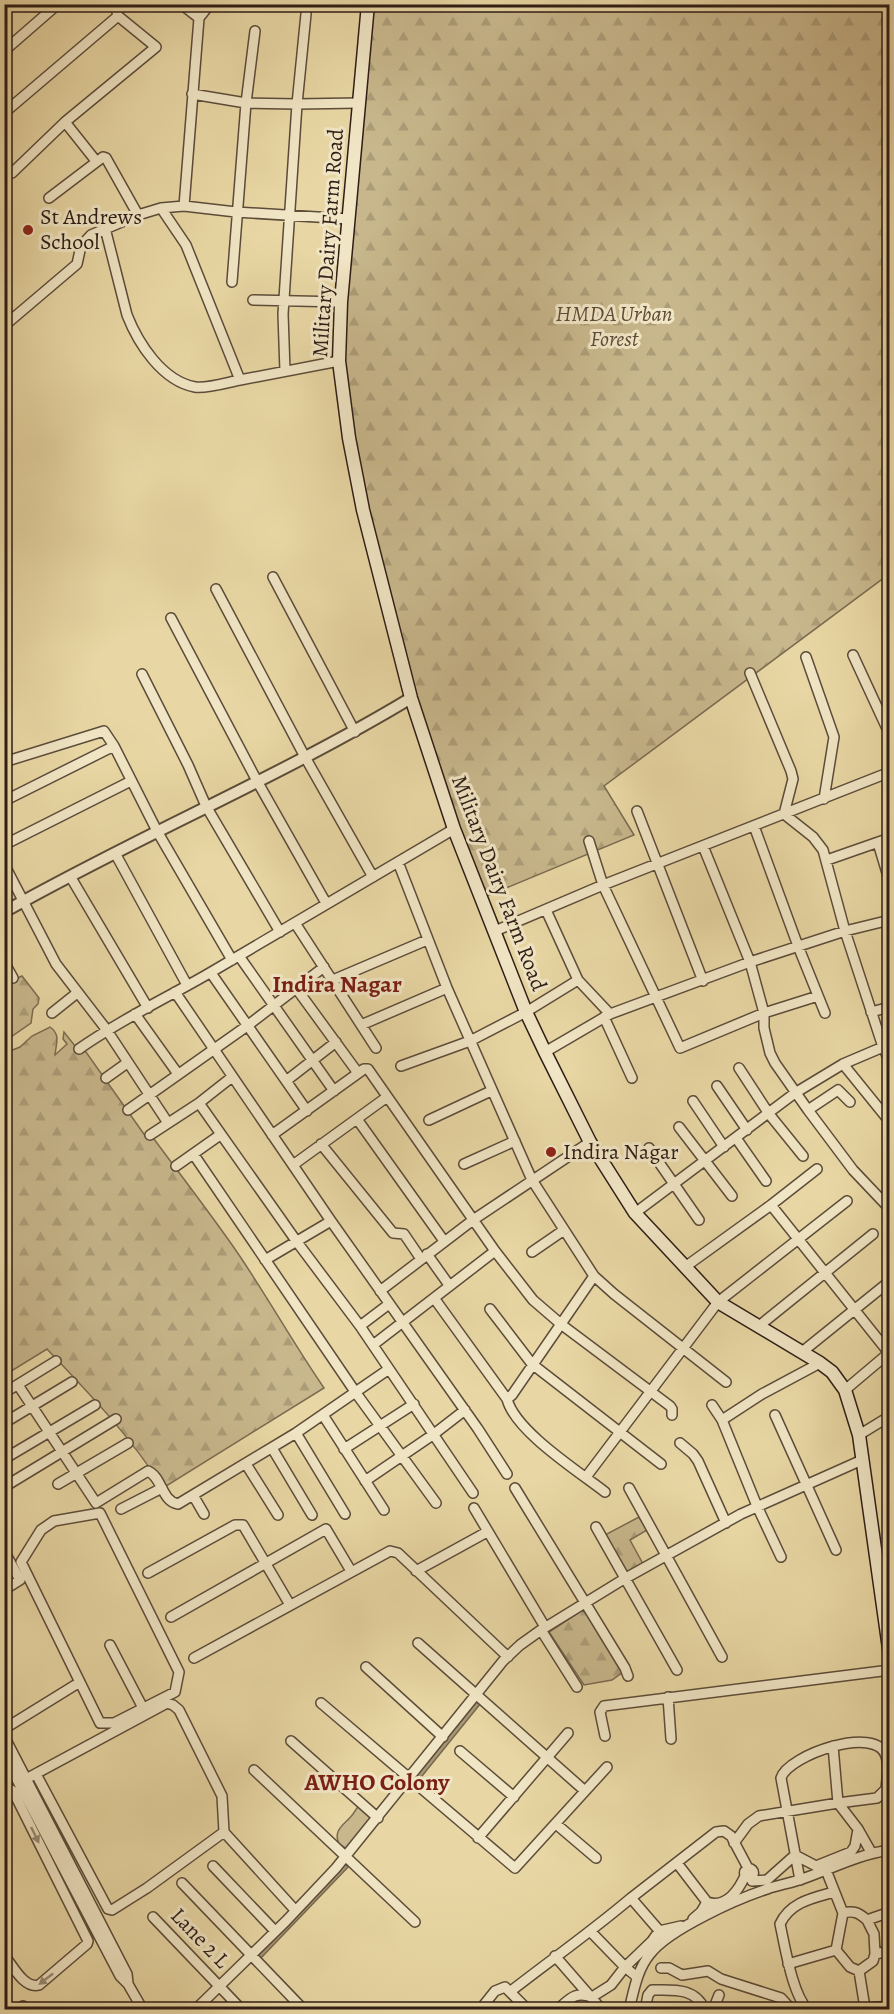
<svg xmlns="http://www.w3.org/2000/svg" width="894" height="2014" font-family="Alegreya,serif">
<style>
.green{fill:#c8b78c;stroke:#7b6a51;stroke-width:1.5}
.forest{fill:url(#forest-firs);stroke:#7b6a51;stroke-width:1.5}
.water{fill:#a99874;stroke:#78674e;stroke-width:1.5}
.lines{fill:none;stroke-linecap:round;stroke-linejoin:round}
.minor-casing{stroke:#5c4c3a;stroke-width:12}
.tertiary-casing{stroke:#5c4c3a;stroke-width:14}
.secondary-casing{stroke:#2e1d16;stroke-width:15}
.minor{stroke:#f0e5c4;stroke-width:9}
.tertiary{stroke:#f0e5c4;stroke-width:10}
.secondary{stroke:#f0e5c4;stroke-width:12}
.oneway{fill:#998b76}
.poi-dot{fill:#8f2418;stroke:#f0e5c4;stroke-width:2}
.labels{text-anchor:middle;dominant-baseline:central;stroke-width:6;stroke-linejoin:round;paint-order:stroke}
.poi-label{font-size:22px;fill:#2e1d16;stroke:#f0e5c4;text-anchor:start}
.street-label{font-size:22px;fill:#2e1d16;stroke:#f0e5c4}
.park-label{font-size:22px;font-style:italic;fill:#5c4b39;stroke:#f0e5c4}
.neighbourhood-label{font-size:24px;font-weight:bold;fill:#7a1f14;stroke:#f0e5c4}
</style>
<defs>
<pattern id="forest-firs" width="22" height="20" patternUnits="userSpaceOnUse" patternTransform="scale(1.5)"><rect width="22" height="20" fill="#c8b78c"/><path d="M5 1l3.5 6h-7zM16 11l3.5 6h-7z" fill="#ac9d78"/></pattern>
</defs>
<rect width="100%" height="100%" fill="#e8d7a4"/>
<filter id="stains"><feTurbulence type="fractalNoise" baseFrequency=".00333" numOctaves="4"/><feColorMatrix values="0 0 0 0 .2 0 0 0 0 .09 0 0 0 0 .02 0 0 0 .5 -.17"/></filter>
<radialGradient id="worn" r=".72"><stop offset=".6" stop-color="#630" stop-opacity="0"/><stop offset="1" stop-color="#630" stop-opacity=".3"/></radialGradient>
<!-- green -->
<path class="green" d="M359,1805L374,1818L347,1849L339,1844C332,1829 346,1824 353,1814C355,1811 357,1808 359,1805Z"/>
<!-- forest -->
<path class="forest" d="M366,5H889V574L604,786L634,835L482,898L413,703L364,508L340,359Z
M4,970L11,981L22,976L39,998L38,1004L33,1009L31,1023L5,1041Z
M50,1027C61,1035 56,1043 55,1055L67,1044L63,1039L64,1032L75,1046L86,1052L146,1137L154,1139C182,1177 210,1213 237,1252C267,1296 293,1343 324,1388L163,1488C131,1437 88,1392 47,1349L5,1375V1053L20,1047L32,1036Z
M639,1517L647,1530L630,1540L643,1564L626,1573L605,1535Z
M584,1609L623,1672L612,1680L584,1685L549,1632Z"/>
<!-- water -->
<path class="water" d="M477,1701L481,1703L418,1781L415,1778Z
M347,1862L350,1865L260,1959L257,1956Z"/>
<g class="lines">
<!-- minor casing -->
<g class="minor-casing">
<path id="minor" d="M181,4L199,18
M4,51L58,4
M192,94L246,103L297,104L359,103
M4,113L118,16
M65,122L96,161
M12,173L65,122L156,47L118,16L115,4
M49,198L103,157L106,158L138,215
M184,206L199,18L210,4
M161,208L186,245L240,380L339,361
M105,228L127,315C138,343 162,381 195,387C206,389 229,382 240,380
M232,282L246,103L255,31
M253,300L341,302
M4,326L77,264L81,246L91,235L138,215L161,208L184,206L236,212L349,219
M285,371L283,314L297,104L306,14
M273,577L355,732
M216,589L305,757L373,877
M171,618L257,781L326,903
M853,655L890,735
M806,657L834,737L824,799
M750,673L791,771L793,779L784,814L813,837L823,850L845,931L883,1047L890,1062
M142,674L188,765L206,806L280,932
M4,762L104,731L114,746L157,831L232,960
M4,801L114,746
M637,811L703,981
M754,826L798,946L825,1013
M589,841L603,885L680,1048L764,1013L818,996
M878,843L890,883
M4,845L131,781
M703,846L750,962L764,1013V1028L770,1053L775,1063L808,1110L853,1170L890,1209
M115,853L187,985
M827,860L890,838
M398,862L447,988L532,1180L594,1276L614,1294L726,1382
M4,864L56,964L106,1029L168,1123
M70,876L148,1008
M546,910L578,980L610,1014
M295,923L376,1048
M495,931L603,885L890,772
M239,956L334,1091
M4,962L13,978
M211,973L307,1111
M333,980L427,940
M296,988L358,1073
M175,992L331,1221L478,1429L507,1474
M871,1012L890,1007
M52,1013L77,993
M135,1014L178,1074
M604,1017L632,1078
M361,1025L447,988
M79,1049C121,1019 169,997 213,971C294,924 373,876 454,829
M545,1052L610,1014L750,962L845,931L890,920
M843,1064L890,1122
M401,1066L470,1041L526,1012L578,980
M739,1068L769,1114L803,1156
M106,1078L127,1063
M286,1081L336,1042
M717,1086L747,1130
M693,1101L724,1147
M199,1103L297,1242L360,1326L473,1493
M128,1110L247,1026L324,967
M808,1110L838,1090L850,1102
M357,1119L444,1241
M429,1120L491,1091
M679,1127L732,1196
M150,1135L199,1103L232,1077
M272,1135L364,1069H368L495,1251L533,1300L562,1325L670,1406L672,1409V1415
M736,1138L766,1181
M321,1144L393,1233L404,1234L421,1259
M649,1148L699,1220
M194,1155L356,1393L436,1503
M464,1164L515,1141
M293,1165L387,1097
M176,1166L220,1135
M771,1205L817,1169
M635,1213L795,1093L843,1064L883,1047
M532,1252L564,1230
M427,1254L449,1285
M265,1260L331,1221
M685,1267L771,1205L889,1353
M380,1291L473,1220L590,1142
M434,1298L507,1399L512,1395L594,1276
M490,1309L532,1364L661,1464
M360,1326L389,1304
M759,1326L873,1234
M373,1345L495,1251
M802,1352L890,1281
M18,1385L96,1503L148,1471C162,1477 162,1502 178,1504L296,1433L389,1369
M845,1390L890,1352
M4,1393L56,1361
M507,1399C515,1431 578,1471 605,1492
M712,1405L722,1420L757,1506L781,1557
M323,1415L384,1510
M775,1415L836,1550
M722,1420L762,1394L820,1363
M4,1423L72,1382
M296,1433L345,1514
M859,1435L890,1416
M680,1443L693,1454L698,1461L726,1523
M272,1448L312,1515
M344,1449L414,1404
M4,1459L95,1405
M246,1464L278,1515
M586,1477L718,1302L847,1201
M365,1481L434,1434L465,1410
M58,1484L128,1443
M4,1487L116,1419
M515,1488L625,1668L628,1676
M629,1488L722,1657
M193,1495L204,1514
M474,1508L545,1627
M121,1509L162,1488
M100,1513L179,1672L175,1692L114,1723H100L21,1562L41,1530L54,1521Z
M596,1527L677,1670
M4,1551L20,1580L4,1590
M416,1571L487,1532
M148,1573L235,1525H243L290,1605
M171,1617L326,1529L351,1571
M541,1630L577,1687
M418,1643L585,1791
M110,1645L143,1708
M194,1658L390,1551L398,1553L508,1657
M366,1667L443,1737
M668,1697L671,1739
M321,1703L515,1868L607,1767
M4,1729L80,1682
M4,1736L127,1974L128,1983
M605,1736L600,1712L604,1706L890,1670
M291,1741L378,1818
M460,1751L514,1797
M4,1755L120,1976L128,1984L143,2010
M254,1770L415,1922
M26,1779L167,1703L173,1705L179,1710L222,1796L224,1832L147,1888L112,1910L108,1909L36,1774
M4,1790L10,1789L13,1791L88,1941L87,1944L39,1985C24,1989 13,1966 4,1955
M556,1824L596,1858
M224,1832L295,1910
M478,1838L568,1733
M734,1843L748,1824L759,1816L838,1803L858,1829L871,1852
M677,1863L710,1906
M213,1866L275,1931
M744.5 1873a4.5 4.5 0 1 1 9 0a4.5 4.5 0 1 1-9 0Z
M890,1869V1881
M826,1870L843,1913L836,1950L850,1967L859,1971L865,2008
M800,1880L781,1778C788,1755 877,1724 886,1756C889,1765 887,1779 886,1789L877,1798L838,1803L833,1746
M752,1881L767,1880L795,1855L816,1866L851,1852L855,1846L858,1829
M182,1883L304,2010
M631,1898L716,1832L724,1831L731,1836L748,1868
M843,1913C854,1910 859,1913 867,1920L890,1912
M153,1917L242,2010
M693,1919L701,1912L707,1902C726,1909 738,1891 745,1876
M867,1920L874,1934L875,1954
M591,1932L625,1967L637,1977
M555,1956L602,2010
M788,1964L836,1950
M661,1968H669L682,1975L708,1971L721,1979L781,1998L792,2010
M859,1971L873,1961L875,1954L890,1951
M511,1991C551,1960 592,1931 631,1898L663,1935
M16,2010L23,2006L30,2010
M195,2010L286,1921L336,1868L503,1661L520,1645L541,1630L624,1579L741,1514L862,1460
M483,2010V2006L495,1991L505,1987L528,2010
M557,2010C570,1999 574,1991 592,1997L611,1985L625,1967L652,1941L659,1931L681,1926
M629,2010C634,1990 637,1970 650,1954C669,1929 737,1899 767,1889C778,1885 791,1883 802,1879C831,1869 859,1854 890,1850
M645,2010L648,1995L652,1990C673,1990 695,1987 705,2010
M713,2010L719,1995
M808,2010C792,1994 785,1946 780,1924C790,1902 813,1898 834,1892
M848,2010L890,2006"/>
</g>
<!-- tertiary casing -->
<g class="tertiary-casing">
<path id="tertiary" d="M4,912C138,836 280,777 411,698"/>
</g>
<!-- secondary casing -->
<g class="secondary-casing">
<path id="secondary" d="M368,4L341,302L339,361L349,438L363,510L411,698L454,829L526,1012L545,1052L590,1142L635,1213L718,1302L820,1363L832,1372L845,1390L859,1435L890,1656"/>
</g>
<!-- minor -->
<use href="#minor" class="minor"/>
<!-- tertiary -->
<use href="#tertiary" class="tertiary"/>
<!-- secondary -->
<use href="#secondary" class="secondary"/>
</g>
<!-- one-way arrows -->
<defs><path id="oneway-solid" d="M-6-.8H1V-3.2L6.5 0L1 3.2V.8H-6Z" transform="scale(1.5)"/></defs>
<g class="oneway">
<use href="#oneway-solid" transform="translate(35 1835) rotate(64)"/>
<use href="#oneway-solid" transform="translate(46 1979) rotate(142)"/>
</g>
<!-- markers -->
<g class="poi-dot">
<circle cx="28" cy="230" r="6"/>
<circle cx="551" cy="1152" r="6"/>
</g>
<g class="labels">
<!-- poi labels -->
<g class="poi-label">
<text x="40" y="217">St Andrews<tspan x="40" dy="25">School</tspan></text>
<text x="563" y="1152">Indira Nagar</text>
</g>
<!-- street labels -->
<g class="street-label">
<text transform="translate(328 243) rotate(-86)">Military Dairy Farm Road</text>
<text transform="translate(499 883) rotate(69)">Military Dairy Farm Road</text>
<text transform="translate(200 1938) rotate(46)">Lane 2 L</text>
</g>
<!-- park labels -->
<g class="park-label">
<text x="614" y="314">HMDA Urban<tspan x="614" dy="25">Forest</tspan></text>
</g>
<!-- neighbourhood labels -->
<g class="neighbourhood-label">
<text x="337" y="984">Indira Nagar</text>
<text x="377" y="1782">AWHO Colony</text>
</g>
</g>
<!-- margin -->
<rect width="894" height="2014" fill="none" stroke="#e8d7a4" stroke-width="24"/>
<rect x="6" y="6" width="882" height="2002" fill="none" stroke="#2e1d16" stroke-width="3"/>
<rect x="12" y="12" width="870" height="1990" fill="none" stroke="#2e1d16" stroke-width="1.5"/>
<rect width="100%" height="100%" filter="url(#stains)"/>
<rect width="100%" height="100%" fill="url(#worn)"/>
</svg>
